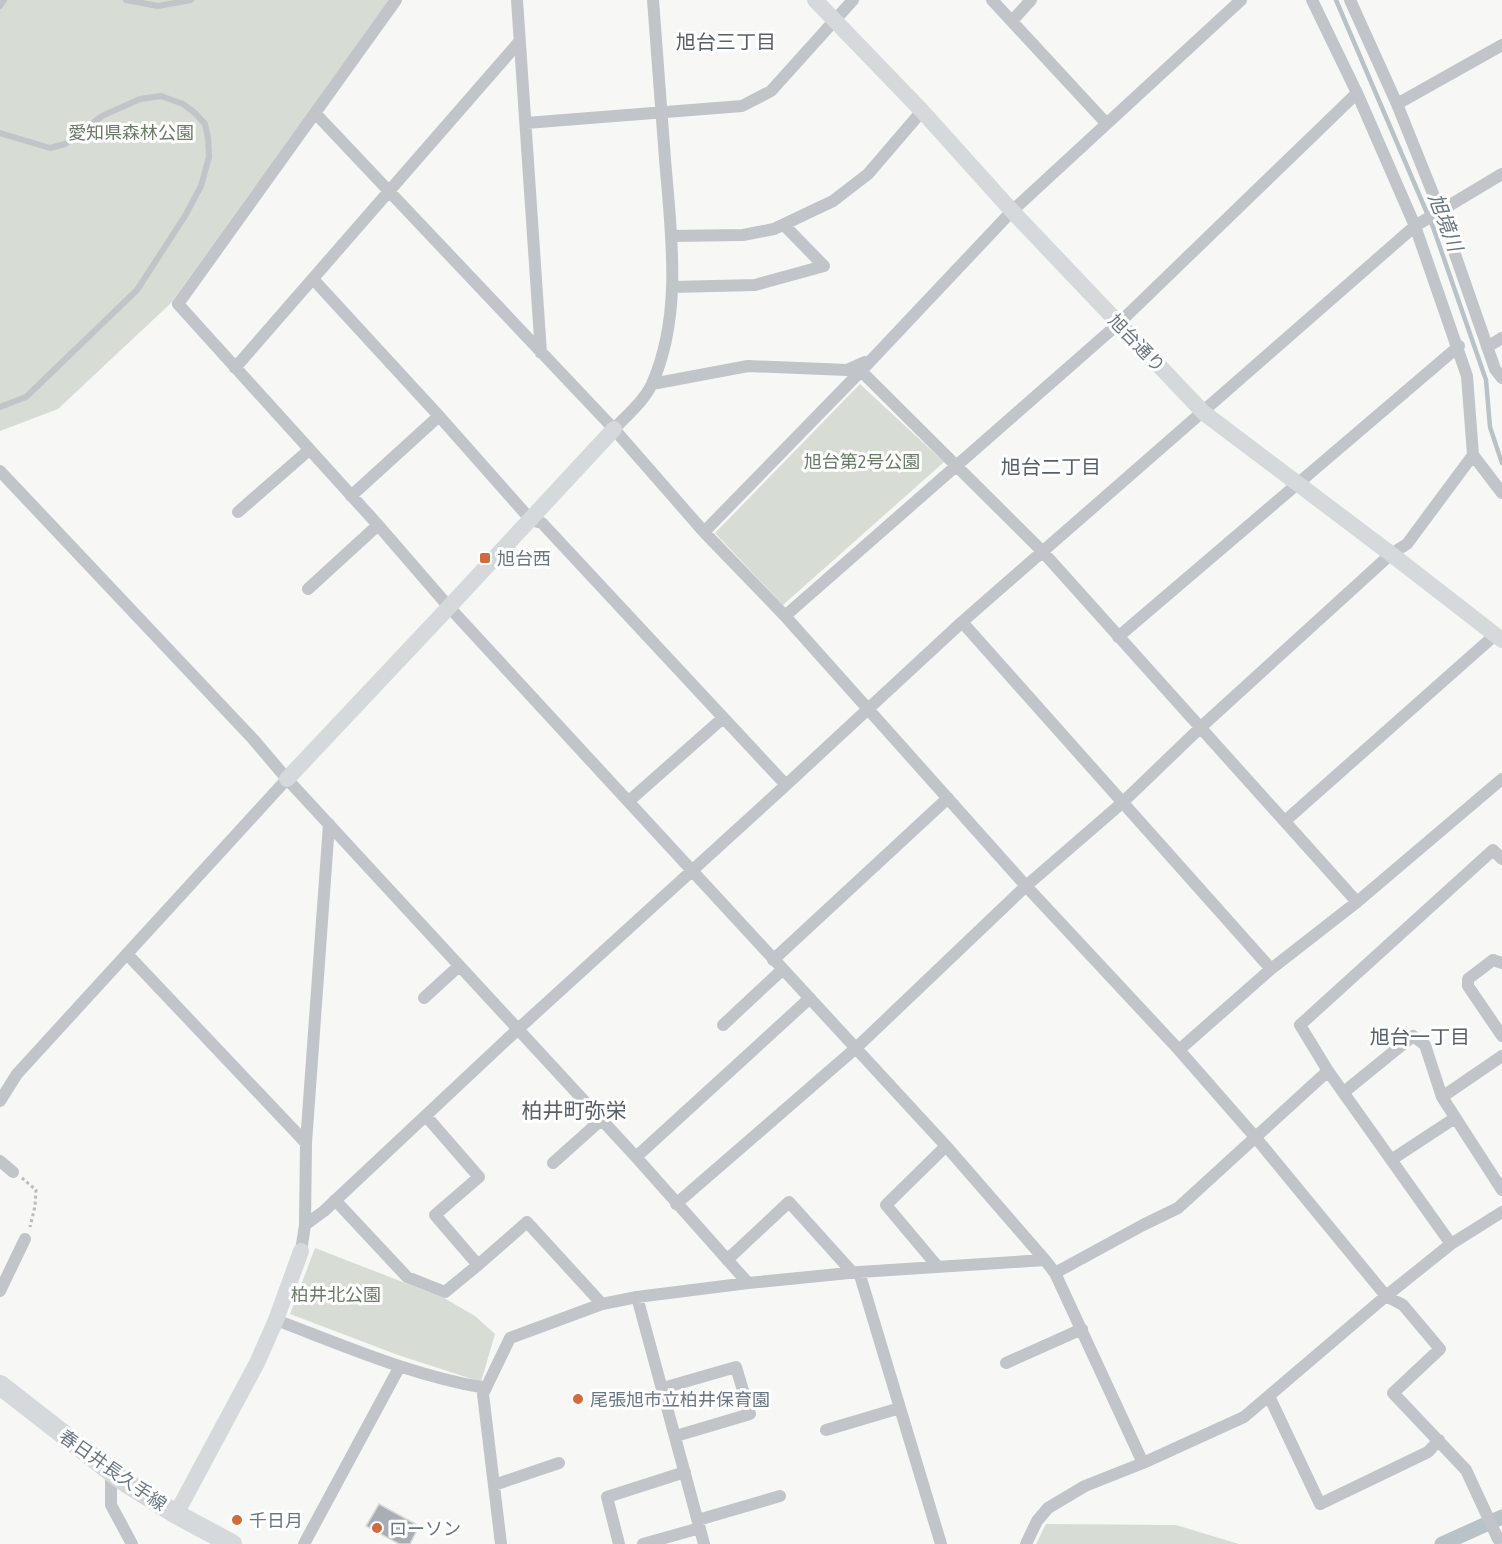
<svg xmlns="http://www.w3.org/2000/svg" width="1502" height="1544" font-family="'Asap Condensed','Noto Sans JP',sans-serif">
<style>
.green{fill:#d7dcd5}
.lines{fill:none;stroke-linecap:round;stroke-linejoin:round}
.stream{stroke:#b9c2c7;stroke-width:4.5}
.canal{stroke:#b9c2c7;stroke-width:15}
.building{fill:#a8aeb4;stroke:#d9d9d8;stroke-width:1.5}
.path{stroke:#b9bcbe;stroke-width:3;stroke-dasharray:3 3;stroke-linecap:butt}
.lane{stroke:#c1c4c8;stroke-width:6}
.street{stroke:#c1c4c8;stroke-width:12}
.secondary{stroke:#d5d9dc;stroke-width:16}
.primary{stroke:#d5d9dc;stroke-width:20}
.poi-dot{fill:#d06b3d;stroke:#fff;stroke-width:2}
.labels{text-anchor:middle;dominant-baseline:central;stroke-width:6;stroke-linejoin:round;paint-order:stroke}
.park-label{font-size:18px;fill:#6a7b68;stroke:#fff}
.street-label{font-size:18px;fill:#6a7683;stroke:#fff}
.poi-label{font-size:18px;fill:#6a7683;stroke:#fff;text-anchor:start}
.neighbourhood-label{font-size:20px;fill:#575f69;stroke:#fff}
.water-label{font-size:20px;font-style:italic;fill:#66767f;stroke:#fff}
.quarter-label{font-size:21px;fill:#575f69;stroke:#fff}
</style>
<rect width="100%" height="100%" fill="#f7f8f5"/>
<!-- green -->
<path class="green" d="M0,0H389L171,303L58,409L0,431Z
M860,384L944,462L783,605L715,533Z
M315,1248L444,1298L475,1316L495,1334L481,1382L398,1355L290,1314Z
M1046,1524L1176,1525L1239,1544H1036Z"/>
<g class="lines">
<!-- stream -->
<path class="stream" d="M1336,0L1433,227L1486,380L1490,427L1502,463"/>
<!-- canal -->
<path class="canal" d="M1442,1544L1502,1517"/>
</g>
<!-- building -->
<path class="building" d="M379,1504L419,1526L410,1544H399L366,1526Z"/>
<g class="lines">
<!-- path -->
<path class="path" d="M22,1178L36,1190L35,1206L30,1227"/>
<!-- lane -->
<path class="lane" d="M126,0L158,6L191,0
M0,6L4,0
M0,133L50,148L65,144L102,116L140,99L161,96L183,104L195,113L205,124L208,138L209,157L201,186L185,216L137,290L26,397L0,407"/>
<!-- street -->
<path class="street" d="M396,0L178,304L378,525L449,607L946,1146L1045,1260L1055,1273L1143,1463
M517,0L541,353
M992,0L1106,123
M1312,0L1357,93L1415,226L1467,376L1473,455L1502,493
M1350,0L1397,104L1440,211L1495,369L1502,378
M1012,21L1031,0
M1397,104L1502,45
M316,114L614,429L704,532L785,616L1026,886L1179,1050L1256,1138L1386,1296L1403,1305L1440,1349L1393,1393L1466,1470L1498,1539
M526,123L742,106L771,91L853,0
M671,236L743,235L774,229L833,201L868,174L922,111
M313,279L439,416L531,520L542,523L786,785
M673,287L755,285L824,266L784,225
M1487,347L1502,338
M235,368L519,42
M861,371L1042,551L1357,902
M652,384L748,366L847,370L865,362
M614,429C627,415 644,401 652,384C683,314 671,233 665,159C661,106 657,53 653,0
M0,471L253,739L287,779L636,1157L748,1283
M351,496L439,416
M238,512L309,450
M704,532L861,371L1012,211L1241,0
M308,589L378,525
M785,616L1118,324L1357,93
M962,622L1271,969
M1118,637L1459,346
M629,801L723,718
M1285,821L1495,635
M127,954L306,1143
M773,960L948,798
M1502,963L1493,960L1468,979V986L1502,1036
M424,998L459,966
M723,1025L782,970
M1179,1050L1271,969L1357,902L1502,779
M1344,1092L1413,1036L1425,1045L1442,1097L1502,1190
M1442,1097L1502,1056
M0,1101L17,1074L287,779
M636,1157L810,998
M1391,1160L1455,1118
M0,1161L13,1172
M553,1163L601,1120
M335,1200L407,1277L445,1292L478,1265L435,1215L479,1177L426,1116
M676,1204L856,1048L1026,886L1122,803L1201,727L1391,554L1407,544L1473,455
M305,1225L324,1211L517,1030L786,785L962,622L1415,226L1502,174
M1451,1244L1328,1071L1300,1025L1493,850L1502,859
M301,1251L305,1225L306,1143L329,824
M727,1260L789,1202L853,1273
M478,1265L527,1222L602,1304
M938,1267L886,1205L946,1146
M859,1272L941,1544
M1055,1273L1143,1225L1178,1208L1328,1071
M0,1291L25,1239
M637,1297L704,1544
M276,1320C345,1346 413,1376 486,1388
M1006,1363L1082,1329
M663,1388L736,1367L750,1414L676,1436
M1269,1396L1320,1504L1428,1452L1439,1440
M826,1430L900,1408
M111,1472V1505L132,1544
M494,1485L559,1463
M698,1520L780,1496
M304,1544L400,1366
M501,1544L483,1394L510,1338L602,1304L637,1297L748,1283L859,1272L1045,1260
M619,1544L607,1497L685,1472
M643,1544L700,1528
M1026,1544L1037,1521L1048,1508L1085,1486L1143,1463L1244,1417L1386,1296L1451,1244L1502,1212"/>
<!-- secondary -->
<path class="secondary" d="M815,0L922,111L1012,211L1204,413L1391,554L1502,640
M287,779L449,607L614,429
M176,1514L257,1363L276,1320L301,1251"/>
<!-- primary -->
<path class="primary" d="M0,1385L122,1480L176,1514L232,1544"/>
</g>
<!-- markers -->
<g class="poi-dot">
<rect x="479" y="552" width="12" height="12" rx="3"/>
<circle cx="578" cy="1399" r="6"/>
<circle cx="237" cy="1520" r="6"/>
<circle cx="377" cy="1528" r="6"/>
</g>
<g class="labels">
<!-- park labels -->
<g class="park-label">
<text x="131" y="132">愛知県森林公園</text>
<text x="862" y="461">旭台第2号公園</text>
<text x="336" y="1294">柏井北公園</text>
</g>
<!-- street labels -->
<g class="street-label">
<text transform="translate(1137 343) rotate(46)">旭台通り</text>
<text transform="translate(113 1470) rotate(35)">春日井長久手線</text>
</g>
<!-- poi labels -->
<g class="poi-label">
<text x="497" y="558">旭台西</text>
<text x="590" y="1399">尾張旭市立柏井保育園</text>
<text x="249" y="1520">千日月</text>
<text x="389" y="1528">ローソン</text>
</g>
<!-- neighbourhood labels -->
<g class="neighbourhood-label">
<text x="726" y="41">旭台三丁目</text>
<text x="1051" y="466">旭台二丁目</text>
<text x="1420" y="1036">旭台一丁目</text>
</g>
<!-- water labels -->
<g class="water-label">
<text transform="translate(1446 222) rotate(69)">旭境川</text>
</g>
<!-- quarter labels -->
<g class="quarter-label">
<text x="574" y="1110">柏井町弥栄</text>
</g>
</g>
</svg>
